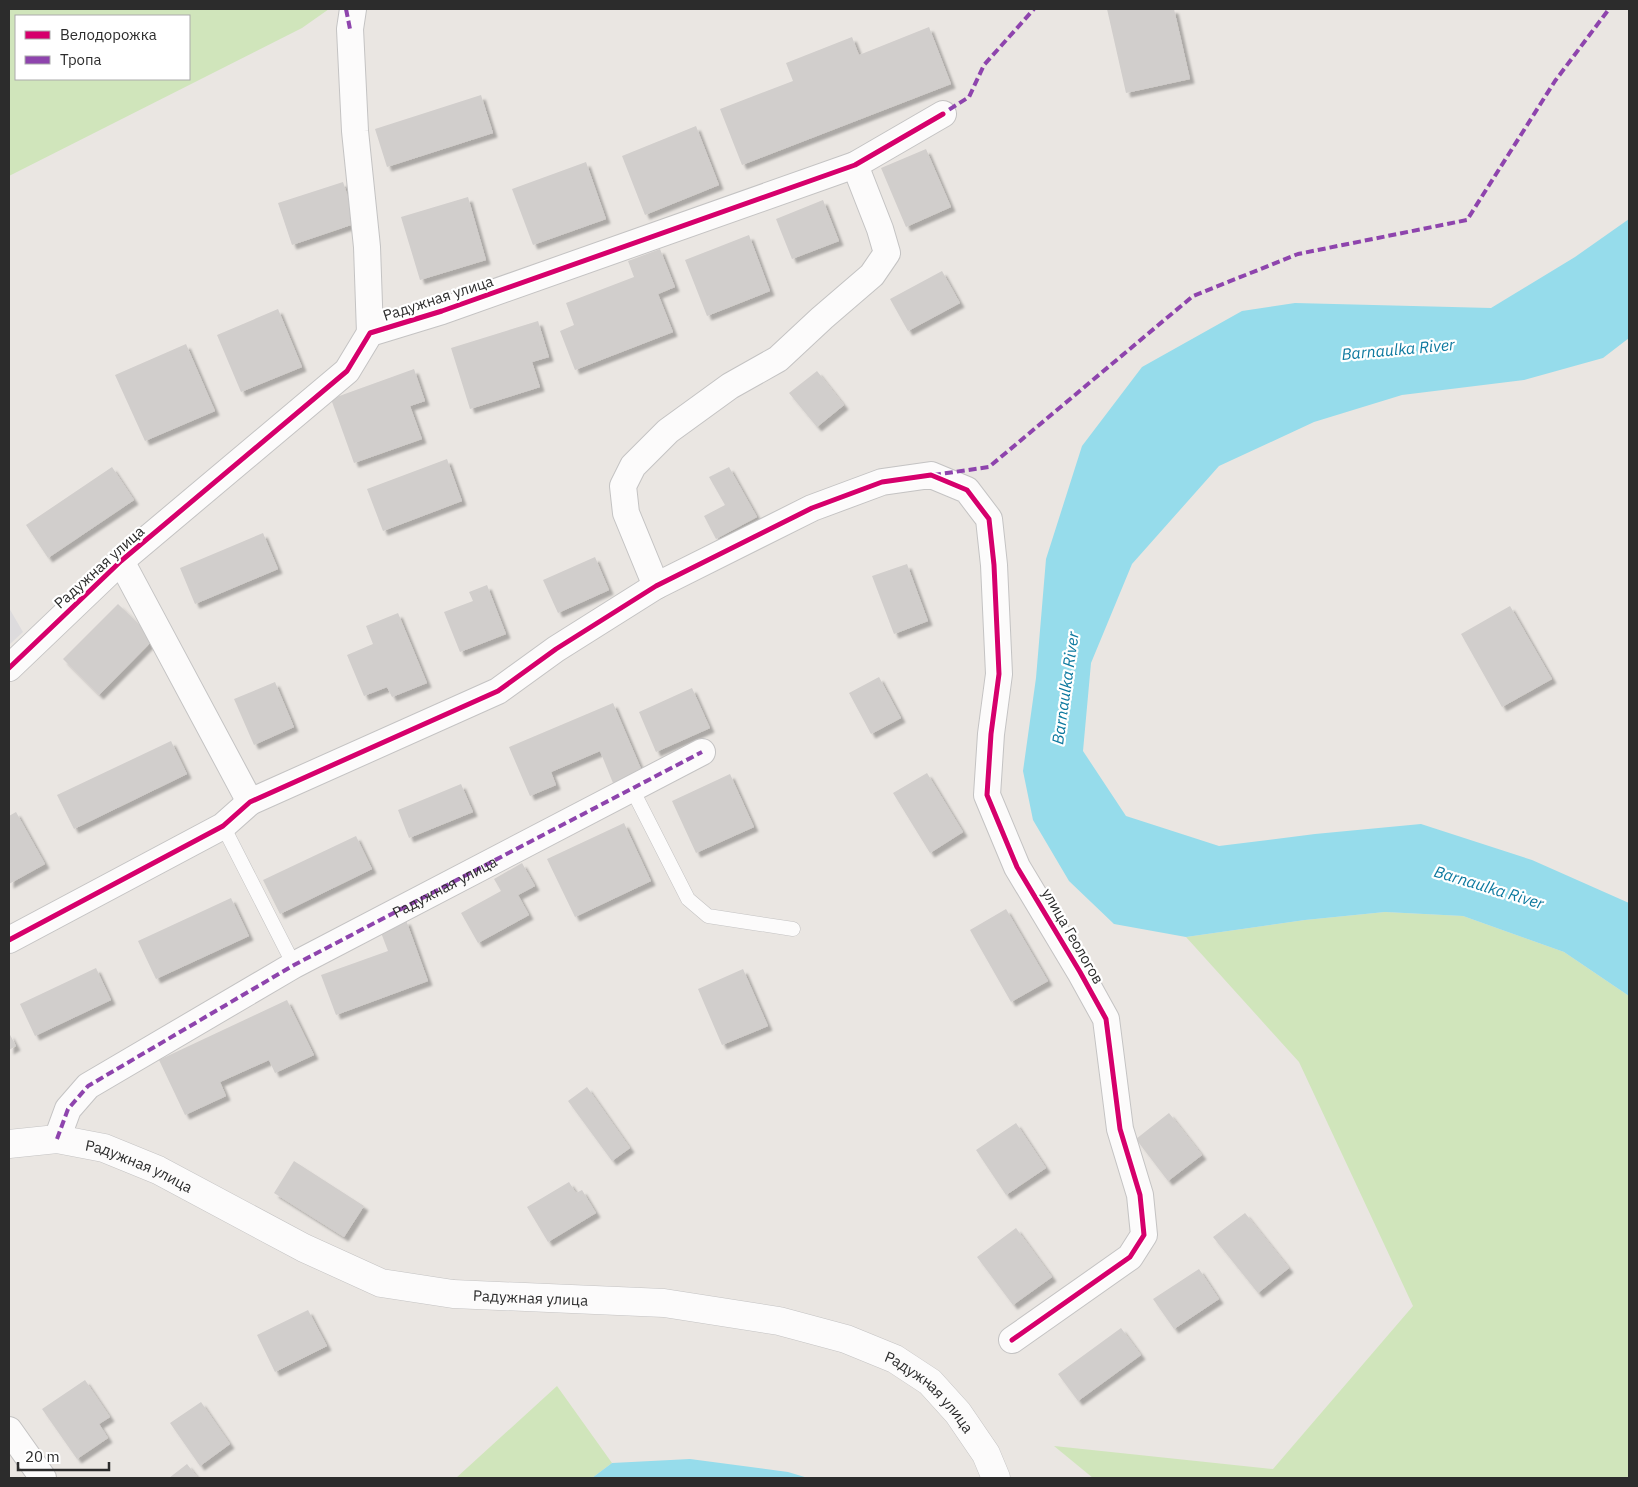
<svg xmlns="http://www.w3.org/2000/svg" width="1638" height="1487" font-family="'IBM Plex Sans',sans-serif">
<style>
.industrial{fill:#dddbdd}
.green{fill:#d0e5bb;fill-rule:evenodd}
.water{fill:#96dceb}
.building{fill:#d1cecc;filter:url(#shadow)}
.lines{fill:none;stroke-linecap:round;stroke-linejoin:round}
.service-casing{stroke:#c4c3c3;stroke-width:15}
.minor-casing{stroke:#c4c3c3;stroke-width:28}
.secondary-casing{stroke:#c4c3c3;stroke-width:29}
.service{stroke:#fcfbfb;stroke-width:14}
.minor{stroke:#fcfbfb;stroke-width:26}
.secondary{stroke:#fcfbfb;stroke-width:28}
.quiet{stroke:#8e44ad;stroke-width:4;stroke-dasharray:8 4;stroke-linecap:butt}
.cycleway-casing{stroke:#fff;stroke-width:8}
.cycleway{stroke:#d6006c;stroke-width:5}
.labels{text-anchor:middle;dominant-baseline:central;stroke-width:4.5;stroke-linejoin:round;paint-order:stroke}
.street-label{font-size:15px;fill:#2c2c2c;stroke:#fff}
.water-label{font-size:16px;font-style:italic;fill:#0d799f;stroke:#fff}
</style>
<defs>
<filter id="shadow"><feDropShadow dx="4.5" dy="4.5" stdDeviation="1" flood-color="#0004"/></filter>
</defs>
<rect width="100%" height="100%" fill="#eae6e2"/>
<!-- industrial -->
<path class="industrial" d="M9,608L23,632L9,645Z"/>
<!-- green -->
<path class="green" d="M9,9H329L302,28L9,176ZM16,16H189V79H16Z
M1385,912L1463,916L1564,952L1629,996V1478H1093L1054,1446L1273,1469L1413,1306L1299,1062L1186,937L1305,920Z
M557,1386L612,1463L592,1478H456Z"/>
<!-- water -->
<path class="water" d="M1629,219V338L1603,358L1524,380L1402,395L1314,422L1219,466L1132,564L1091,663L1083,751L1126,816L1219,846L1315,834L1421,824L1532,860L1629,903V996L1564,952L1463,916L1385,912L1305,920L1186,937L1114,924L1069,881L1033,820L1023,771L1036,678L1046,559L1082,446L1142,367L1242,311L1295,303L1491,308L1575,257Z
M690,1459L788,1472L808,1478H592L612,1463Z"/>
<!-- building -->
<path class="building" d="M1107,9H1174L1190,79L1126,93Z
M929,27L951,84L742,165L720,109L793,81L786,63L852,37L859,55Z
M481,95L493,133L387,167L375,129Z
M696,126L719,185L645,215L622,156Z
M926,149L951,207L906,227L881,168Z
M586,162L606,219L533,245L512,189Z
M343,182L357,223L292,245L278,203Z
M468,197L486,260L420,280L401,217Z
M823,200L839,241L792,259L776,219Z
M749,235L770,291L707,316L685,260Z
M660,249L675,287L658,294L673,332L575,370L560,331L574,325L566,303L634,277L628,261Z
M942,271L960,303L908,331L890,299Z
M278,309L302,367L241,392L217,335Z
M538,321L549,357L532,362L540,387L470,409L451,348Z
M186,344L215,411L145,441L115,375Z
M414,369L425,401L410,406L422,439L354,463L331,399Z
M817,371L844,405L817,427L789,393Z
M447,459L462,501L383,531L367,489Z
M112,467L134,500L48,558L26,525Z
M729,467L757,517L716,539L704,516L725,505L709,477Z
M263,533L278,569L195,604L180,568Z
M595,557L609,590L558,613L543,580Z
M907,564L928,621L894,634L872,576Z
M487,585L506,634L460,652L444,612L473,601L469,592Z
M118,604L154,639L99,695L63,659Z
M1510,606L1552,679L1502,707L1461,634Z
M398,613L427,683L392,697L387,687L364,696L347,655L373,644L366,626Z
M879,677L901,718L871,734L849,693Z
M275,682L294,727L254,745L234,699Z
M692,688L710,728L656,752L639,712Z
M613,703L642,771L613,783L600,751L551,772L556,785L530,796L509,747Z
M171,741L187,774L74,829L57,795Z
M927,773L963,832L930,853L893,793Z
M730,774L754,827L696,853L672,801Z
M461,784L473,812L409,838L398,810Z
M16,812L45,864L9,884V816Z
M624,823L651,881L575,917L547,859Z
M356,836L372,869L280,914L263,880Z
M522,863L535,886L518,895L529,915L478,943L461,913L501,891L494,879Z
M231,898L249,936L156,979L138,941Z
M1006,909L1048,981L1011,1002L970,930Z
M406,920L428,981L336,1015L321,975L388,951L380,930Z
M96,968L111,1000L35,1036L20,1004Z
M743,969L768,1026L722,1045L698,989Z
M287,1000L314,1055L275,1073L269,1060L220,1082L226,1096L185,1115L159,1060Z
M9,1033L16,1046L9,1050Z
M587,1087L630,1148L612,1161L568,1101Z
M1169,1113L1202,1155L1168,1181L1136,1139Z
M1016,1123L1046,1168L1006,1195L976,1150Z
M294,1161L364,1206L344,1237L274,1193Z
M569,1182L576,1193L582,1190L596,1213L548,1242L527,1207Z
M1245,1213L1289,1268L1258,1293L1213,1237Z
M1016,1228L1052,1277L1013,1305L977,1257Z
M1199,1269L1219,1299L1174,1329L1153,1299Z
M308,1310L327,1346L275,1372L257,1335Z
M1121,1328L1141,1355L1078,1401L1058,1374Z
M85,1380L110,1417L99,1424L108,1438L77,1459L42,1409Z
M201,1402L230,1444L200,1466L170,1423Z
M187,1464L198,1478H169Z"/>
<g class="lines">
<!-- service casing -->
<g class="service-casing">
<path id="service" d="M632,789L688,899L708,916L793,929
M223,826L294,965"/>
</g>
<!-- minor casing -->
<g class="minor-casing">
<g id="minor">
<path d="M353,9L350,29L355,131L367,247L370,333"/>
<path d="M121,561L250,802"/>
<path d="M656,586L626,513L623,486L633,466L668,431L730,386L778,359L822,318L872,275L887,253L880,229L855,165"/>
<path d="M9,668L121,561L347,371L370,333L442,311L855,165L943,114"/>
<path d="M9,940L223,826L250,802L498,691L556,649L656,586L812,508L882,482L931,475L967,490L989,519L994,565L999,674L991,734L987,795L1017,867L1080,972L1106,1019L1120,1129L1140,1195L1144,1235L1130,1257L1012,1340"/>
<path id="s1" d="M57,1139L68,1109L88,1086L294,965L702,752"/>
<path d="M9,1430L43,1478"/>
</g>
</g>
<!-- secondary casing -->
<g class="secondary-casing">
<g id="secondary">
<path id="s2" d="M9,1144L57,1139L104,1148L158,1170L304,1248L381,1283L453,1294L664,1303L779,1321L846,1339L895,1359L930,1382L958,1413L986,1454L996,1478"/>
</g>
</g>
<!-- service -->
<use href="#service" class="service"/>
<!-- minor -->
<use href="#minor" class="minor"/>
<!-- secondary -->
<use href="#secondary" class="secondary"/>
<!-- quiet -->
<path class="quiet" d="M346,9L350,29
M939,116L969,97L984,65L1034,9
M933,475L989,467L1193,296L1298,254L1467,220L1555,81L1609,9
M57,1139L68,1109L88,1086L294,965L702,752"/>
<!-- cycleway casing -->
<g class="cycleway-casing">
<path id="cycleway" d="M9,668L121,561L347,371L370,333L442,311L855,165L943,114
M9,940L223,826L250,802L498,691L556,649L656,586L812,508L882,482L931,475L967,490L989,519L994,565L999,674L991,734L987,795L1017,867L1080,972L1106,1019L1120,1129L1140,1195L1144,1235L1130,1257L1012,1340"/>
</g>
<!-- cycleway -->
<use href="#cycleway" class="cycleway"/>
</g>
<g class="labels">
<!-- street labels -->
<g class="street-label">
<text transform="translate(438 298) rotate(-18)">Радужная улица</text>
<text transform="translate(99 567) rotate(-42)">Радужная улица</text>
<text stroke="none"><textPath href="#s1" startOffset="471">Радужная улица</textPath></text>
<text transform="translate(1073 936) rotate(60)">улица Геологов</text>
<text stroke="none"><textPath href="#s2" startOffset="135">Радужная улица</textPath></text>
<text stroke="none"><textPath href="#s2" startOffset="555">Радужная улица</textPath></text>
<text stroke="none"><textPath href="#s2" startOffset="975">Радужная улица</textPath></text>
</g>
<!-- water labels -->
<g class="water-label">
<text transform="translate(1398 349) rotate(-5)">Barnaulka River</text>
<text transform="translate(1065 688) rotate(-82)">Barnaulka River</text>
<text transform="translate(1489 887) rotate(17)">Barnaulka River</text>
</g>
</g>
<!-- border -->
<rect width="1638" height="1487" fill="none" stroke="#2c2c2c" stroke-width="20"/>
<!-- legend -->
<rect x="15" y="15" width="175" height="65" fill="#ffffff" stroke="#ababab"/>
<rect x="25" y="31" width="25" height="8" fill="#d6006c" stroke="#ababab"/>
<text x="60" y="40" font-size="15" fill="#2c2c2c">Велодорожка</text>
<rect x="25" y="56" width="25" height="8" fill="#8e44ad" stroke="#ababab"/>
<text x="60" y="65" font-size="15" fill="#2c2c2c">Тропа</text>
<!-- scale -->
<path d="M18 1462v8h91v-8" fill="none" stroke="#2c2c2c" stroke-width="2.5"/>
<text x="25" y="1462" font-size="15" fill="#2c2c2c" stroke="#ffffff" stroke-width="4" paint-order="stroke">20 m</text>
</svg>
